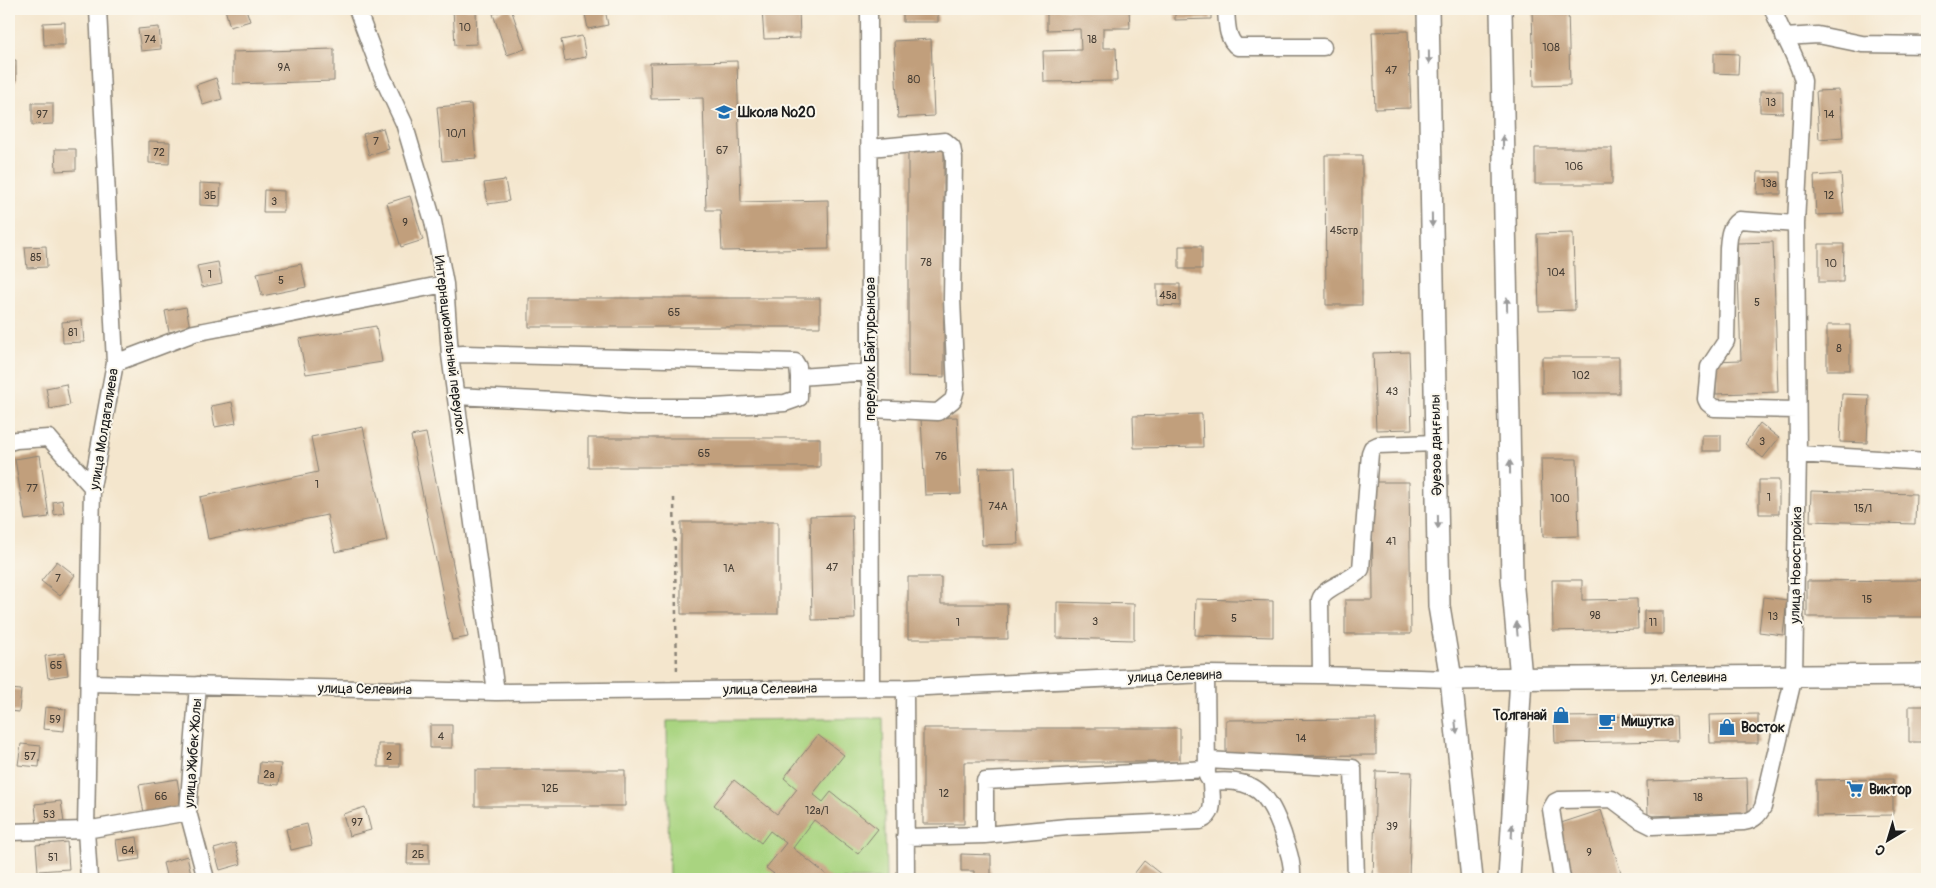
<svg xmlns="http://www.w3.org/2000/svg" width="1936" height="888" font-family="Pangolin,sans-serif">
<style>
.green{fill:#a9d480;stroke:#62784e}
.building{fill:#c19f7c}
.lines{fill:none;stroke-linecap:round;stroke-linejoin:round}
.minor-casing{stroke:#888174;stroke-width:19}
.major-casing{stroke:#888174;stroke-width:24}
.path{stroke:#888174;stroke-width:2.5;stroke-dasharray:4 4;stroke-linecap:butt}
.minor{stroke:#fff;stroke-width:16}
.major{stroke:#fff;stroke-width:21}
.oneway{fill:#999}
.labels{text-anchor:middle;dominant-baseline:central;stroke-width:4;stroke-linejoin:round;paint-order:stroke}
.number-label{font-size:11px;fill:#453d34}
.poi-label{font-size:14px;font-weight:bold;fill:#1c1c1c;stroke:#fbf7ec;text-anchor:start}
.street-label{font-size:14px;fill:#1c1c1c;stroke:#fbf7ec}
</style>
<rect width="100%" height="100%" fill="#fbf7ec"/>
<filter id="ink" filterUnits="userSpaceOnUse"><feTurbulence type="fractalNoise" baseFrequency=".02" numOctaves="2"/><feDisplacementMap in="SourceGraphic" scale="10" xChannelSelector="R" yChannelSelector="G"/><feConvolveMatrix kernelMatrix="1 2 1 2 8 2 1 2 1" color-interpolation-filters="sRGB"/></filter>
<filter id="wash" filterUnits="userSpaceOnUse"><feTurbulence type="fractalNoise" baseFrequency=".0096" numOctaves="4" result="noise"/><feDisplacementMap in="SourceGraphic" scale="20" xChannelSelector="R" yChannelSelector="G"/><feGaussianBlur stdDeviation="1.12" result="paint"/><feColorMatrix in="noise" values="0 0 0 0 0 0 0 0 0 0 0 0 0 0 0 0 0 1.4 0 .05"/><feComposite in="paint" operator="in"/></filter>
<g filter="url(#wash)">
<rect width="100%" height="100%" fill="#f4e6cd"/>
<!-- green -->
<path class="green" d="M883,718L886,879H669L667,721Z"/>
<g id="blocks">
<!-- building -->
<path class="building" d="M225,9H246L250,21L230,27Z
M453,9H476L477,44L455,45Z
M508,9H511L525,49L507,55L493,14Z
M584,9H605L608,25L588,29Z
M762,9H799L800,38L764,39Z
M903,9H938V22H903Z
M1047,9H1129L1130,28H1103V48H1116L1117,81L1044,82L1043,51L1081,50L1080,29L1047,30Z
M1175,9H1211V19L1175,20Z
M1532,9H1568L1570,85L1534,86Z
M65,22V45H44L43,23Z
M159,27L161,49L141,51L138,29Z
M1408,31L1411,108L1375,109L1372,32Z
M582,36L586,57L565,61L561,40Z
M931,39L934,116L898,118L894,41Z
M334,49V81L233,84V52Z
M1714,53L1739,54L1738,74L1714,73Z
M9,60H16V82H9Z
M737,61L741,202L828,200L829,249L722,251L720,210H706L703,98L651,99L650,63Z
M216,78L222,99L203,105L196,85Z
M1839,90L1843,137L1819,139L1816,91Z
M1760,91H1783V113L1760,112Z
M32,103H53V124L32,125Z
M471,104L476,158L442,161L437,107Z
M383,128L389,149L369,155L363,134Z
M149,141L170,142L169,164L149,163Z
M908,148H944V377L908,376Z
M1535,148H1612V184H1535Z
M55,149H76V170L56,171Z
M1325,155H1362V305H1326Z
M1758,172H1781V194H1757Z
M1841,174L1844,214L1816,215L1814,176Z
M505,180L509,201L488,204L484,183Z
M200,183L221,184L220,206L200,205Z
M264,190L284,191V212H263Z
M410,196L423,240L401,247L387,203Z
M1573,233L1575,310L1539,311L1537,234Z
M1773,242L1778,392L1716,394L1715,361L1741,360L1737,243Z
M1819,244H1844L1843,282H1819Z
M46,246L47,267L27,268L25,247Z
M1179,246H1202V269H1179Z
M218,262L222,283L202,287L197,266Z
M301,264L306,287L262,296L257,273Z
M1157,284H1180V306L1157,305Z
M529,298H820V327H529Z
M186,307L190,328L169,332L165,311Z
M82,320L84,342L63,343L62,322Z
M1827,325H1850V370H1827Z
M376,326L382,362L306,374L299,339Z
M1409,352L1412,429L1376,430L1373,353Z
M1542,357H1619V393H1542Z
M66,384L70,405L50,409L46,388Z
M1842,394L1869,395L1867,443L1840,442Z
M232,402L236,423L215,427L211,406Z
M1202,414L1203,447L1134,448L1133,416Z
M957,417L961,494L925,495L921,418Z
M1760,423L1779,438L1763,458L1745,444Z
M363,427L387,541L335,552L327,515L208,539L200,497L318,472L311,437Z
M426,433L468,637L452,640L411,436Z
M1702,435H1721V451H1702Z
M588,438H820V467H588Z
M40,455L49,517L25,520L15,459Z
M1541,459H1577L1579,536L1543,537Z
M1015,467L1018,544L982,545L979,468Z
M1759,480H1779V514H1759Z
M1372,482H1409L1411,634H1345V600H1373Z
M1811,491L1916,494L1915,524L1810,521Z
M62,500L64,513L54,515L53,502Z
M852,515L855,619L812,620L810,516Z
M681,522H778V614H681Z
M57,561L75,575L60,596L41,581Z
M908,577H941V604H1007L1008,639H908Z
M1552,580H1582V600L1637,599L1638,629L1553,631Z
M1927,580V617H1807V581Z
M1763,597L1787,600L1783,635L1759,632Z
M1196,599L1273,601V637L1195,635Z
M1057,602L1134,604V640L1057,638Z
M1644,611H1663V634H1644Z
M65,653L68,675L48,678L45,656Z
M9,689L21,690L19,712L9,711Z
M1909,706H1927V742H1909Z
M45,707L66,709L64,731L43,729Z
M1758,714V743H1710L1709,715Z
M1676,716L1677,741L1555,743L1554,717Z
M1376,719V755L1226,756V720Z
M430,725H452V748H430Z
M923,728H1180V762H964V824H923Z
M818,735L844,755L813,794L823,802L831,792L878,829L858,854L814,820L793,848L832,879H781L766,868L786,843L770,831L761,843L714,805L734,780L777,814L797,789L784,778Z
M21,744L41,746L39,767L18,765Z
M378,744H400V767H378Z
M260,762L281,764L279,785L258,783Z
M475,770H625V806H475Z
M1376,771L1412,772L1409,879H1373Z
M1747,778L1748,813L1648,816L1647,781Z
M177,779L182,807L144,813L139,785Z
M1893,779V815L1816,816V780Z
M61,801L64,823L37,826L35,804Z
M365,807L371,830L349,836L343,814Z
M1601,810L1623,879H1572L1555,825Z
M307,824L312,845L291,850L286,829Z
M137,837L140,859L119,862L116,840Z
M67,842L69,869L38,871L36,845Z
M235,843L241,864L220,870L214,849Z
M408,843H429V864H407Z
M961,854L991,855V879H974V871H961Z
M187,856L192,878L167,879L163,863Z
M1144,861L1167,879H1130Z"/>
</g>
</g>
<g filter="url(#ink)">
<use href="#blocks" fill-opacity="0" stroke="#888174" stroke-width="1"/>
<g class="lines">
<!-- minor casing -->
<g class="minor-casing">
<path id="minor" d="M357,9L382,76L404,123L433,221L445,284L450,355L496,692
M869,9L871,688
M1226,9C1227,21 1226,40 1238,47H1323
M1784,37L1818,35L1862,44L1927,45
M870,148L945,141L952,147L954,158L952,299L956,389L953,400L938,412L870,409
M450,355L463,354L795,362L798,367L799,377L870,372
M115,363L194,333L445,284
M456,396L574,402L636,407H714L785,403L799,398V377
M1796,410L1714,408L1708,403L1706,399L1709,367L1726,341L1728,248C1729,237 1729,227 1739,220L1796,224
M9,442L16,440L49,438L92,487
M1798,454L1927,462
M1206,674L1207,776L1211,782C1256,777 1269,794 1283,834C1288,851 1293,862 1292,879
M1321,675L1320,600C1324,586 1351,582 1361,569L1370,453L1372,448L1378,445L1436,443
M89,683L496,692L905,688L1206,674L1321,675L1451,679
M198,685L188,812L206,879
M905,688L906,879
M1207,760L1353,768L1356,879
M9,832L86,830L188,812
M985,835V781L1207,769
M905,837L985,835L1067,827L1200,821C1217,814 1211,798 1211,782
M89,879L86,830L92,487L115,363L98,9
M1562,879L1551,809L1555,802L1559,800L1612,799L1640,820L1652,826L1744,822C1754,820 1758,816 1763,807L1794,676L1798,454L1796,224L1803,81C1797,55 1781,34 1773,9"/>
</g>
<!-- major casing -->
<g class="major-casing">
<path id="major" d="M1428,9L1439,606L1451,679L1472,879
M1501,9L1512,578L1521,678L1509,879
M1451,679L1927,675"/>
</g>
<!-- path -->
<path class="path" d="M674,498L677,674"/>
<!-- minor -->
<use href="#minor" class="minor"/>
<!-- major -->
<use href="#major" class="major"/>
</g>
<!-- one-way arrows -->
<defs><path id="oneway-solid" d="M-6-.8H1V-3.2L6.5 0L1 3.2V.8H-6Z" transform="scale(1.25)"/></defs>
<g class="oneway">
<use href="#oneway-solid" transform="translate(1429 57) rotate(89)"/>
<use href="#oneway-solid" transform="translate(1503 142) rotate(-91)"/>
<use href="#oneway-solid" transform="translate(1432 220) rotate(89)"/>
<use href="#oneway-solid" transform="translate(1507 304) rotate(-91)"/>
<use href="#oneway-solid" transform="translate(1510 467) rotate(-91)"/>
<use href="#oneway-solid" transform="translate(1438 522) rotate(89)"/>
<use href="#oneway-solid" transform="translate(1517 629) rotate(-95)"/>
<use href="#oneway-solid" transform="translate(1456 727) rotate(84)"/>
<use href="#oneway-solid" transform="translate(1512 831) rotate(-87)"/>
</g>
</g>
<!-- icons -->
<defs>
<g id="school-bare" transform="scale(1.35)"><path d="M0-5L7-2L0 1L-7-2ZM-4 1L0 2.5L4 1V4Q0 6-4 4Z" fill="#1f6fb2" stroke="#fbf7ec" stroke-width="2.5" paint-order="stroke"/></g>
<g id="shop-bare" transform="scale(1.35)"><path d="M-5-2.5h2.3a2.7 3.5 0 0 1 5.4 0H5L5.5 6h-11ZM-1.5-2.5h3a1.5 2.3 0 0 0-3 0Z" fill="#1f6fb2" stroke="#fbf7ec" stroke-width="2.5" paint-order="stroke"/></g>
<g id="cafe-bare" transform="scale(1.35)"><path d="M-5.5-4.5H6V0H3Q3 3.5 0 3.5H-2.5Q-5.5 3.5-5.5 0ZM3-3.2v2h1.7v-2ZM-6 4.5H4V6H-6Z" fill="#1f6fb2" stroke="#fbf7ec" stroke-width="2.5" paint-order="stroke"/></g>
<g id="supermarket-bare" transform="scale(1.35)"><path d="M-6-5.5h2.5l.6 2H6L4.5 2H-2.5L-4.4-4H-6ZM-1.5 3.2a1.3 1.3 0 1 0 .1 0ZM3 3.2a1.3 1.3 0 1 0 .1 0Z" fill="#1f6fb2" stroke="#fbf7ec" stroke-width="2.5" paint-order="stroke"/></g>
</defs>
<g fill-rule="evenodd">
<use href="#school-bare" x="724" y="112"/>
<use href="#shop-bare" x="1561" y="715"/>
<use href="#cafe-bare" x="1607" y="721"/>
<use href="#shop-bare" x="1727" y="727"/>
<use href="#supermarket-bare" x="1855" y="789"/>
</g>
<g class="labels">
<!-- number labels -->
<g class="number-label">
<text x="465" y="27">10</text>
<text x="150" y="39">74</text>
<text x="1092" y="39">18</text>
<text x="1551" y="47">108</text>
<text x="284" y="67">9А</text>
<text x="1391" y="70">47</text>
<text x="914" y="79">80</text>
<text x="1771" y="102">13</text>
<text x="42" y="114">97</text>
<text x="1829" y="114">14</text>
<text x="456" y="133">10/1</text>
<text x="376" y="141">7</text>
<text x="722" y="150">67</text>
<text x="159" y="152">72</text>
<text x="1574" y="166">106</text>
<text x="1769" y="183">13а</text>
<text x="210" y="195">3Б</text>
<text x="1829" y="195">12</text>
<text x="274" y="201">3</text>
<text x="405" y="222">9</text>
<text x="1344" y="230">45стр</text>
<text x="36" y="257">85</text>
<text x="926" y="262">78</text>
<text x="1831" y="263">10</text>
<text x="1556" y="272">104</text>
<text x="210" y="274">1</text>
<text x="281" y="280">5</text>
<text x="1168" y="295">45а</text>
<text x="1757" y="302">5</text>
<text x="674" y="312">65</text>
<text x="73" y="332">81</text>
<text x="1839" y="348">8</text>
<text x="1581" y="375">102</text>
<text x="1392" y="391">43</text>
<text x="1762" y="441">3</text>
<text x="704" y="453">65</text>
<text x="941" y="456">76</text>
<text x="317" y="484">1</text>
<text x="32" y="488">77</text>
<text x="1769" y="497">1</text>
<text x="1560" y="498">100</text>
<text x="998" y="506">74А</text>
<text x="1863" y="508">15/1</text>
<text x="1391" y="541">41</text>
<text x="832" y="567">47</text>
<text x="729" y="568">1А</text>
<text x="58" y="578">7</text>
<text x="1867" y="599">15</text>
<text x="1595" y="615">98</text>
<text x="1773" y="616">13</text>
<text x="1234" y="618">5</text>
<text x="1095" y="621">3</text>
<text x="958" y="622">1</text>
<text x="1653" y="622">11</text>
<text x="56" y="665">65</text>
<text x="55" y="719">59</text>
<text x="441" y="736">4</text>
<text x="1301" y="738">14</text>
<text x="30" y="756">57</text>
<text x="389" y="756">2</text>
<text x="269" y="774">2а</text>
<text x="550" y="788">12Б</text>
<text x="944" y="793">12</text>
<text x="161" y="796">66</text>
<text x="1698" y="797">18</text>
<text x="817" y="810">12а/1</text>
<text x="49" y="814">53</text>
<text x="357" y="822">97</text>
<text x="1392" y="826">39</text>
<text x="128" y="850">64</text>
<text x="1589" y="852">9</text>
<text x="418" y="854">2Б</text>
<text x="53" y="857">51</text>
</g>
<!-- poi labels -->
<g class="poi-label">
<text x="738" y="112">Школа №20</text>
<text x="1547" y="715" text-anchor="end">Толганай</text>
<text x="1621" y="721">Мишутка</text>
<text x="1741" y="727">Восток</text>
<text x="1869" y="789">Виктор</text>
</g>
<!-- street labels -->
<g class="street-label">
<text transform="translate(450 345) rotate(83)">Интернациональный переулок</text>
<text transform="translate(870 349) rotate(-90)">переулок Байтурсынова</text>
<text transform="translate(104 429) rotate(-81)">улица Молдагалиева</text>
<text transform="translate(1436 445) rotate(-91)">Әуезов даңғылы</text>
<text transform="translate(1796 565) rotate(-89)">улица Новостройка</text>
<text transform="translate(1175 676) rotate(-2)">улица Селевина</text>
<text x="1689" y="677">ул. Селевина</text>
<text transform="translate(365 689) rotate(1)">улица Селевина</text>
<text transform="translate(770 689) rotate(-1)">улица Селевина</text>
<text transform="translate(193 753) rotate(-86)">улица Жибек Жолы</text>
</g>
</g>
<!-- margin -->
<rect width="1936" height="888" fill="none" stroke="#fbf7ec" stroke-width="30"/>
<!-- north arrow -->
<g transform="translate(1888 840) rotate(218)" stroke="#fbf7ec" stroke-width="4" paint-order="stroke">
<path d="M0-4L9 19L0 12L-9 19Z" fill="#1c1c1c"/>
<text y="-8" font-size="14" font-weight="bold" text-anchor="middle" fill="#1c1c1c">С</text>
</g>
</svg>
